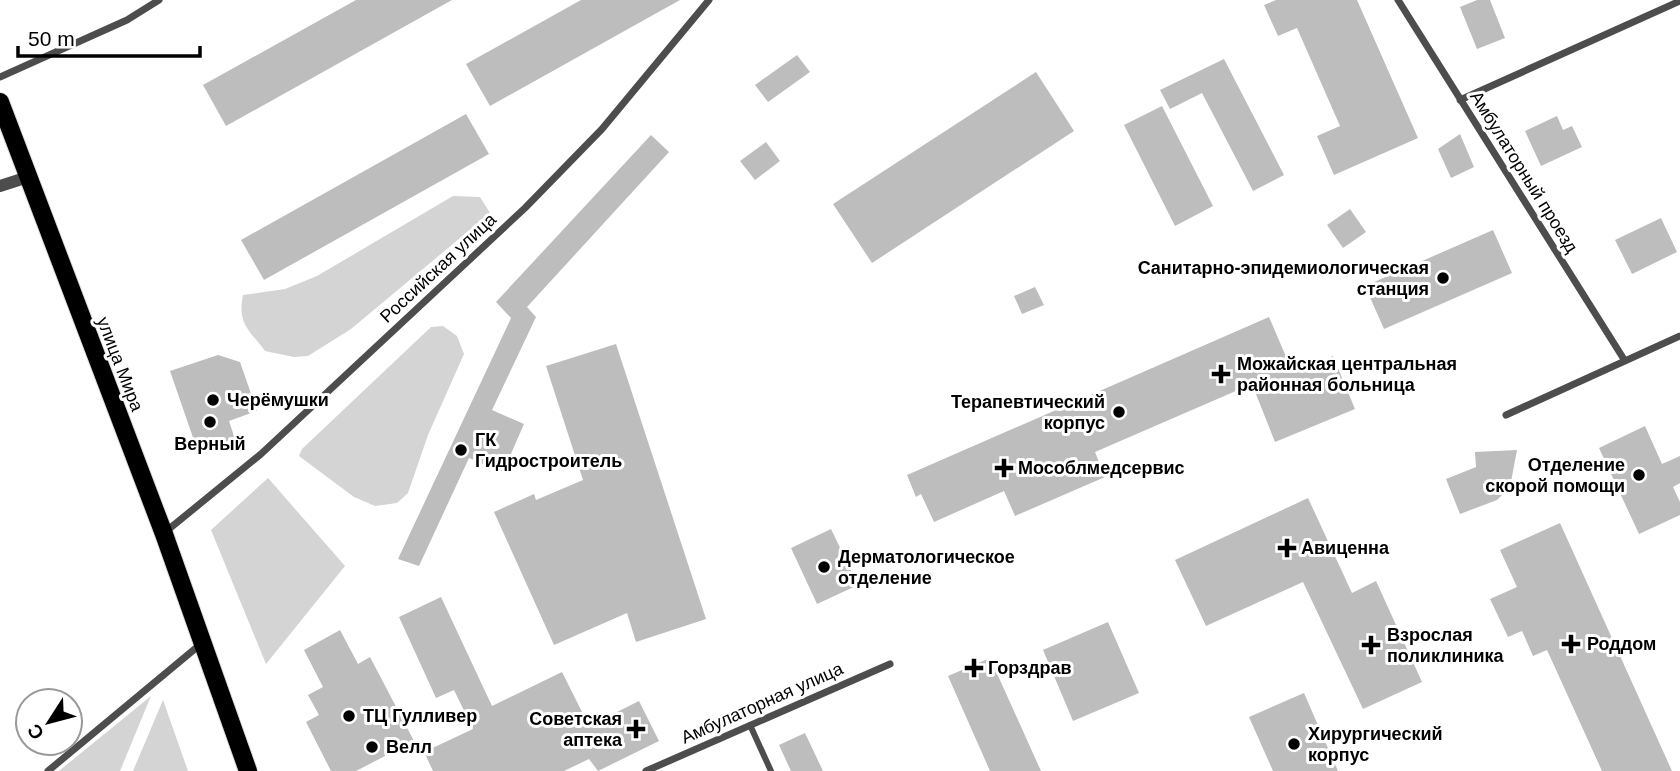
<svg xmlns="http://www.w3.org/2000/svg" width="1680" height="771" font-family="Helvetica,sans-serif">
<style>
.green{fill:#d4d4d4}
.building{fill:#bdbdbd}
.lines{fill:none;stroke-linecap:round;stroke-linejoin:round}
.primary-casing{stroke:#dbdbdb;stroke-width:20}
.pedestrian{stroke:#4d4d4d;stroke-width:6}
.minor{stroke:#4d4d4d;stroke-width:7}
.tertiary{stroke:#4d4d4d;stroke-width:12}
.primary{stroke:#000;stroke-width:18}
.poi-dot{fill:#000;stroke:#fff;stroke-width:2.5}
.labels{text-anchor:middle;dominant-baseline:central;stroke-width:6;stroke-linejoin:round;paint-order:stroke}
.street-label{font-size:18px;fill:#000;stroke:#fff}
.poi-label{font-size:18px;font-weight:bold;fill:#000;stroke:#fff;text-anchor:start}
</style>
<rect width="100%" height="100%" fill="#fff"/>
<!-- green -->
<path class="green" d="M453,196L480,197L490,213L351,329L308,356L294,357L265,351C249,330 237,323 243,295L285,289L317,276Z
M443,326L457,336L464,354L428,435L408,493L397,503L375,506L354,497L299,456L302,449L431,327Z
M268,478L345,566L266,664L211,530Z
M151,696L120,771H59Z
M163,700L188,771H133Z"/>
<!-- building -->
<path class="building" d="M356,0H452L226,126L203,85Z
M581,0H680L490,106L466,64Z
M1276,0H1357L1418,138L1334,175L1317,136L1340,126L1297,28L1278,36L1264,5Z
M1477,0H1490L1505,38L1477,49L1460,7Z
M797,55L810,72L768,102L755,85Z
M1224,59L1284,175L1253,191L1202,93L1170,109L1160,90Z
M1036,72L1074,131L872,263L833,204Z
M1162,106L1213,206L1175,226L1124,125Z
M466,114L489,154L264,280L241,240Z
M1557,116L1563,130L1572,126L1582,147L1541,166L1525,131Z
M1460,134L1474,167L1451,178L1438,149Z
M651,135L669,152L527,307L536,317L492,410L524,424L503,472L469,458L419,566L398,559L511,318L496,302Z
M766,142L780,161L755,180L740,161Z
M1350,209L1366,232L1343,248L1327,225Z
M1661,218L1677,252L1632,274L1615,240Z
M1493,230L1512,273L1384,329L1365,286Z
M1035,287L1044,305L1022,314L1014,296Z
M1269,317L1293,373L1333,356L1355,409L1275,442L1252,384L1095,452L1105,477L1015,516L1004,491L934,522L921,494L916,497L907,475Z
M616,344L706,619L636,642L627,613L554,645L494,512L534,494L536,500L583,480L546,366Z
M218,355L240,362L257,411L229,421L236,442L199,455L170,371Z
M1645,426L1662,464L1680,456V483L1673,487L1680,502V515L1639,534L1599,448Z
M1517,450L1510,487L1497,500L1460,514L1446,479L1476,467L1475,452Z
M1308,498L1352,593L1376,581L1422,682L1363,709L1303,582L1206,626L1175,560Z
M1560,523L1672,771H1602L1547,650L1533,656L1522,631L1508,637L1490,599L1517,587L1500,550Z
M831,529L858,585L817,604L791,548Z
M441,597L492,706L562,672L589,726L639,701L659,741L598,771L589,759L564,771H433L424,752L473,729L454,690L436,698L399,617Z
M1108,622L1139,693L1073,721L1043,650Z
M340,630L358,664L370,657L414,741L356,771H331L306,722L319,715L308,695L323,687L304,650Z
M990,658L1041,771H990L948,676Z
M1304,693L1338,771H1273L1249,717Z
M805,733L823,771H791L779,745Z"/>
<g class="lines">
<!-- primary casing -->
<g class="primary-casing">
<path id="primary" d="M0,102L164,534L248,771"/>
</g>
<!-- pedestrian -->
<path class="pedestrian" d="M750,725L771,771"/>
<!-- minor -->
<path class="minor" d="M1398,0L1625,361
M0,77L127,20L159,0
M1460,100L1680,1
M1506,415L1680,336
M164,533L261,454L525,208L602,129L709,0
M48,771L202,643
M646,771L890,664"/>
<!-- tertiary -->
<path class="tertiary" d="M0,186L28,177"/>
<!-- primary -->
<use href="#primary" class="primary"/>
</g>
<!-- markers -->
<g class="poi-dot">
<circle cx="1443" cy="278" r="7"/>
<path d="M1217.5 363.5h7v7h7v7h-7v7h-7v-7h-7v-7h7z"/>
<circle cx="213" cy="400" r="7"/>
<circle cx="1119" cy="412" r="7"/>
<circle cx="210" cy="422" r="7"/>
<circle cx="461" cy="450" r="7"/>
<path d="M1000.5 457.5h7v7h7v7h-7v7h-7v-7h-7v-7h7z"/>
<circle cx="1639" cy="475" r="7"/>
<path d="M1283.5 537.5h7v7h7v7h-7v7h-7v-7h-7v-7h7z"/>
<circle cx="824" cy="567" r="7"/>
<path d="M1567.5 633.5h7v7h7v7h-7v7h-7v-7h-7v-7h7z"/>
<path d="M1367.5 634.5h7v7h7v7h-7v7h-7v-7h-7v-7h7z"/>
<path d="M970.5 657.5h7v7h7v7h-7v7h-7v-7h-7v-7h7z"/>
<circle cx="349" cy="716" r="7"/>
<path d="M632.5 718.5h7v7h7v7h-7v7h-7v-7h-7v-7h7z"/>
<circle cx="1294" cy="744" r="7"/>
<circle cx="372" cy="747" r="7"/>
</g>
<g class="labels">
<!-- street labels -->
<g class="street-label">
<text transform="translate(1524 172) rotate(58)">Амбулаторный проезд</text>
<text transform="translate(438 268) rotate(-43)">Российская улица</text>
<text transform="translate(120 364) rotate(69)">улица Мира</text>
<text transform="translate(762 703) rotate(-24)">Амбулаторная улица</text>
</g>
<!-- poi labels -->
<g class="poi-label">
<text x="1429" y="268" text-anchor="end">Санитарно-эпидемиологическая<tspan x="1429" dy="21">станция</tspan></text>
<text x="1237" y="364">Можайская центральная<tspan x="1237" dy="21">районная больница</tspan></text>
<text x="227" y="400">Черёмушки</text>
<text x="1105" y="402" text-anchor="end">Терапевтический<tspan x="1105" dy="21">корпус</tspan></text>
<text x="475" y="440">ГК<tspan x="475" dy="21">Гидростроитель</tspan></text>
<text x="210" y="444" text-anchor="middle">Верный</text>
<text x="1625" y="465" text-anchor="end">Отделение<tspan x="1625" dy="21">скорой помощи</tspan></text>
<text x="1018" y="468">Мособлмедсервис</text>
<text x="1301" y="548">Авиценна</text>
<text x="838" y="557">Дерматологическое<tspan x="838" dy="21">отделение</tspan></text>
<text x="1387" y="635">Взрослая<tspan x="1387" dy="21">поликлиника</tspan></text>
<text x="1587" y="644">Роддом</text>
<text x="988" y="668">Горздрав</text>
<text x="363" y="716">ТЦ Гулливер</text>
<text x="622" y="719" text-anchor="end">Советская<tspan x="622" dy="21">аптека</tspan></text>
<text x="1308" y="734">Хирургический<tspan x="1308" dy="21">корпус</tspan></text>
<text x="386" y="747">Велл</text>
</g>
</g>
<!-- north arrow -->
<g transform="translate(49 722) rotate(234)"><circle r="33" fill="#ffffff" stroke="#999999" stroke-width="2"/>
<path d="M0-5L12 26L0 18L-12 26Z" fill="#000000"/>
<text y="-10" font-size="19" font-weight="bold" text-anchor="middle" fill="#000000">С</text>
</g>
<!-- scale -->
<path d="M18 46v10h182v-10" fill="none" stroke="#000000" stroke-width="3.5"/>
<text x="28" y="46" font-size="21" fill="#000000" stroke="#ffffff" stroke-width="5" paint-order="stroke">50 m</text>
</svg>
